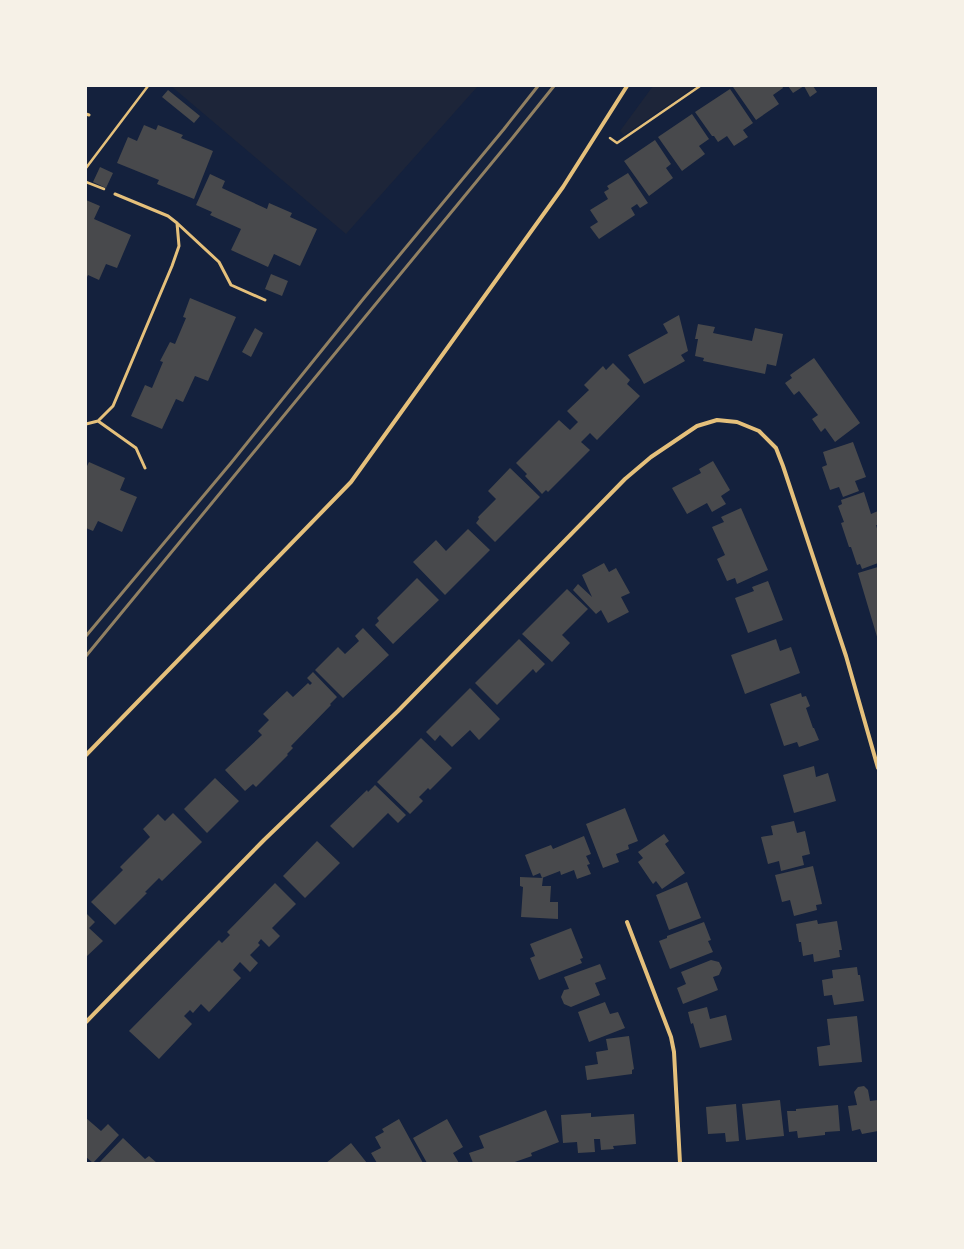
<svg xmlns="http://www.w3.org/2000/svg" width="964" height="1249" font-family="'Sofia Sans Condensed',sans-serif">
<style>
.green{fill:#1d2539}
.building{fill:#48494c}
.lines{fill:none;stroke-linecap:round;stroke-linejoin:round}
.path{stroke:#e5c07b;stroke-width:2.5}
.service{stroke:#e5c07b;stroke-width:3}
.minor{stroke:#e5c07b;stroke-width:4}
.rail{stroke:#918062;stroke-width:3}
</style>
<rect width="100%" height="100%" fill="#14213d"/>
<!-- green -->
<path class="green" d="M171,86H478L346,234Z
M653,86H696L624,135L620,131Z"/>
<!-- building -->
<path class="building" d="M735,86H782L783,88L773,95L779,104L756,120L733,87Z
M788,86H813L817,92L810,97L804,86L793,93Z
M730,89L753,123L743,130L748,137L734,146L727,136L718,142L714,136H712L695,112Z
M168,90L200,116L194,123L162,97Z
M692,114L709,139L699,146L705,154L682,171L658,137Z
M144,125L156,130L158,125L183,135L181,138L213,151L194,199L157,184L159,180L117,163L128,137L137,141Z
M655,140L671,164L666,168L673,178L649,196L624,161Z
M100,167L113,173L106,188L93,182Z
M628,173L648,203L640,208L637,204L631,208L635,215L599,239L590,227L598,222L590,210L608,199L604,192L609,189L607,186Z
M210,174L225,181L222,188L267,209L269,203L292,213L290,217L317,229L300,266L274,254L268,267L231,250L241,229L210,215L212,212L196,205Z
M86,200L100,206L94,219L131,235L117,268L106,264L99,280L88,275L86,279Z
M271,274L288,281L282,296L265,289Z
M190,298L236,317L208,381L195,376L183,402L176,399L162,429L131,416L145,385L152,388L163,362L160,361L170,342L175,344L186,318L183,317Z
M679,315L688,351L681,355L685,361L644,384L628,355L668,333L663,324Z
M698,324L715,327L713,333L752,341L755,328L783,334L776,366L767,364L765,374L703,361L704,358L695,356L698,339H695Z
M255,328L263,333L251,357L242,352Z
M814,358L860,423L835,442L825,428L821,432L812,419L818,415L799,391L794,395L785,383L792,378L790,375Z
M613,363L630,380L627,384L640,396L597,440L590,433L581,442L590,450L548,492L546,490L542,494L525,476L527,474L516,463L559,420L570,430L578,422L567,411L589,390L584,385L603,366L606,370Z
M853,442L866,477L855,481L859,491L843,497L839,487L830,490L822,467L827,465L823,452Z
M713,461L730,490L721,496L726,504L712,512L707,503L687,514L672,488L701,473L699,469Z
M89,462L125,478L120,490L137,497L122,532L98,521L93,531L86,528V468Z
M510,468L540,497L495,542L476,523L479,519L478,517L496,499L488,491Z
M864,492L871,514L878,511V525H876L878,532V563L862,569L860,564L857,565L851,547H849L841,523L844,522L838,506L842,504L841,500Z
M741,508L768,570L737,584L735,578L727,581L717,559L725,555L712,527L724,522L721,517Z
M468,529L490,550L445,595L413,562L436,540L446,551Z
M604,563L609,572L616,568L630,593L621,597L629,612L608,623L601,610L596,614L573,590L578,584L592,597L582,575Z
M878,567V640L858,573Z
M417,578L439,600L393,644L375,625L379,621L377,618Z
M768,581L783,620L748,633L735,598L754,591L752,587Z
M567,589L588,609L562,635L570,643L552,662L522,634Z
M363,628L389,655L343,698L315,670L338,647L345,654L359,641L355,636Z
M519,639L545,664L536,673L533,669L497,705L475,683Z
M776,639L780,651L791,647L800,673L745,694L731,655Z
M313,672L337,697L330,704L331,705L291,746L293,748L287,754L288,755L256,787L253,784L245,791L225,770L262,735L258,731L269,720L263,714L287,691L293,697L308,683L310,685L312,683L307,678Z
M470,688L500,719L479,740L470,730L452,747L440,735L435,741L426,732Z
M801,693L802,697L806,696L810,706L806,708L813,728H814L819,740L799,747L797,742L784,746L770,704Z
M421,738L452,768L430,790L428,788L419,797L423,801L410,814L377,782Z
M814,766L816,777L828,773L836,801L794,813L783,775Z
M215,778L239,801L207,833L184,809Z
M375,785L406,815L398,823L388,813L353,848L330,826L367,790L368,792Z
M625,808L638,841L628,845L629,849L616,854L619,862L603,868L586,824Z
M173,813L202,842L162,881L159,878L145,892L147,893L115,925L91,902L123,870L120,867L150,837L143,829L158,814L165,821Z
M794,821L797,833L805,831L810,854L802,856L804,865L781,871L779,861L768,864L761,837L773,835L771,826Z
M664,834L669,841L665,844L685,873L662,889L656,881L653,884L638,862L643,858L638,852Z
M584,836L591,854L586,856L590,864L587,865L591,874L577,879L574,870L561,875L560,871L542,878L540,873L533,876L525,855L551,845L553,849Z
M317,841L340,863L305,898L283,876Z
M813,866L822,904L816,905L817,910L794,916L790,900L782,902L775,875Z
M520,877L543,878L542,886H551L550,902H558V919L521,917L523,887L520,886Z
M687,882L701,918L669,930L656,895Z
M275,883L296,904L272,928L280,936L269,947L261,939L258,943L260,945L250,955L258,963L250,972L240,962L233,970L241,978L209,1012L201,1004L193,1013L190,1010L184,1016L192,1024L159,1059L129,1031L219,940L222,943L230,935L227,932Z
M86,913L95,922L89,928L103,941L86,957Z
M817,920L818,924L837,921L842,950H839L840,957L814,962L813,954L803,956L801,942H799L796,924Z
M704,922L711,940L708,941L713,952L670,969L659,941L667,938V936Z
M571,928L583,958L580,959L582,963L539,980L530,958L535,956L530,944Z
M711,960L719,962L722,968L719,975L713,977L718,990L683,1004L677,988L686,984L681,972Z
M600,964L606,979L595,983L600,995L571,1007L564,1004L561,997L564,990L569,989L564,977Z
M857,967L858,975H860L864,1001L834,1005L832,995L824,996L822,980L833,978L832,970Z
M605,1002L610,1014L618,1012L625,1028L589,1042L578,1012Z
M707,1007L710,1019L726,1015L732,1040L700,1048L693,1023L691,1024L688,1012Z
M857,1016L862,1062L819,1066L817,1047L830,1045L827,1019Z
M629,1036L634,1069L632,1070V1074L587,1080L585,1066L598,1064L596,1052L608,1050L606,1039Z
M864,1086L868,1090L870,1101L878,1100V1131L862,1134L860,1129L852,1131L848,1106L857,1105L854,1092L858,1087Z
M780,1100L784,1136L746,1140L742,1104Z
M736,1104L739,1141L726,1142L725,1133L708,1134L706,1107Z
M838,1105L840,1131L825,1132V1135L798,1138L797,1131L789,1132L787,1111H796V1109Z
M546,1110L559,1142L531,1153L532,1156L512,1163H506L505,1162L502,1163H473L469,1153L484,1148L479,1136Z
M591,1113V1117L634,1114L636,1144L613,1146L614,1149L601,1150L600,1139H594L595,1152L578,1153L577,1142L563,1143L561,1115Z
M86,1118L101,1131L108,1124L119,1135L93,1163L86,1157Z
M399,1119L423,1163H377L371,1153L381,1148L375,1137L384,1132L382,1129Z
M447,1119L463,1147L453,1153L459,1163H427L413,1138Z
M123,1138L145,1159L149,1156L157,1163H99Z
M351,1143L367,1163H326Z"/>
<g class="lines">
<!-- path -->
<path class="path" d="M610,138L617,143L700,86
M86,168L148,86
M86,182L104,189"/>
<!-- service -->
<path class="service" d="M86,114L89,115
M115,194L168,216L177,223L219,262L231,285L265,300
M98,421L113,406L172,266L179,246L177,223
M86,424L98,421L136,448L145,468"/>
<!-- minor -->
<path class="minor" d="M86,755L351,482L563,187L627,86
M627,922L671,1037L674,1052L680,1163
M86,1022L264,840L398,711L625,479L651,457L697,426L717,420L737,422L759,431L776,448L783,466L846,656L878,768"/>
<!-- rail -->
<path class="rail" d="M86,636L231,463L364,298L504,129L538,86
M86,656L514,136L554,86"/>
</g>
<!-- border -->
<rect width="964" height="1249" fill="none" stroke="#f6f1e7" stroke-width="174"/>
</svg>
